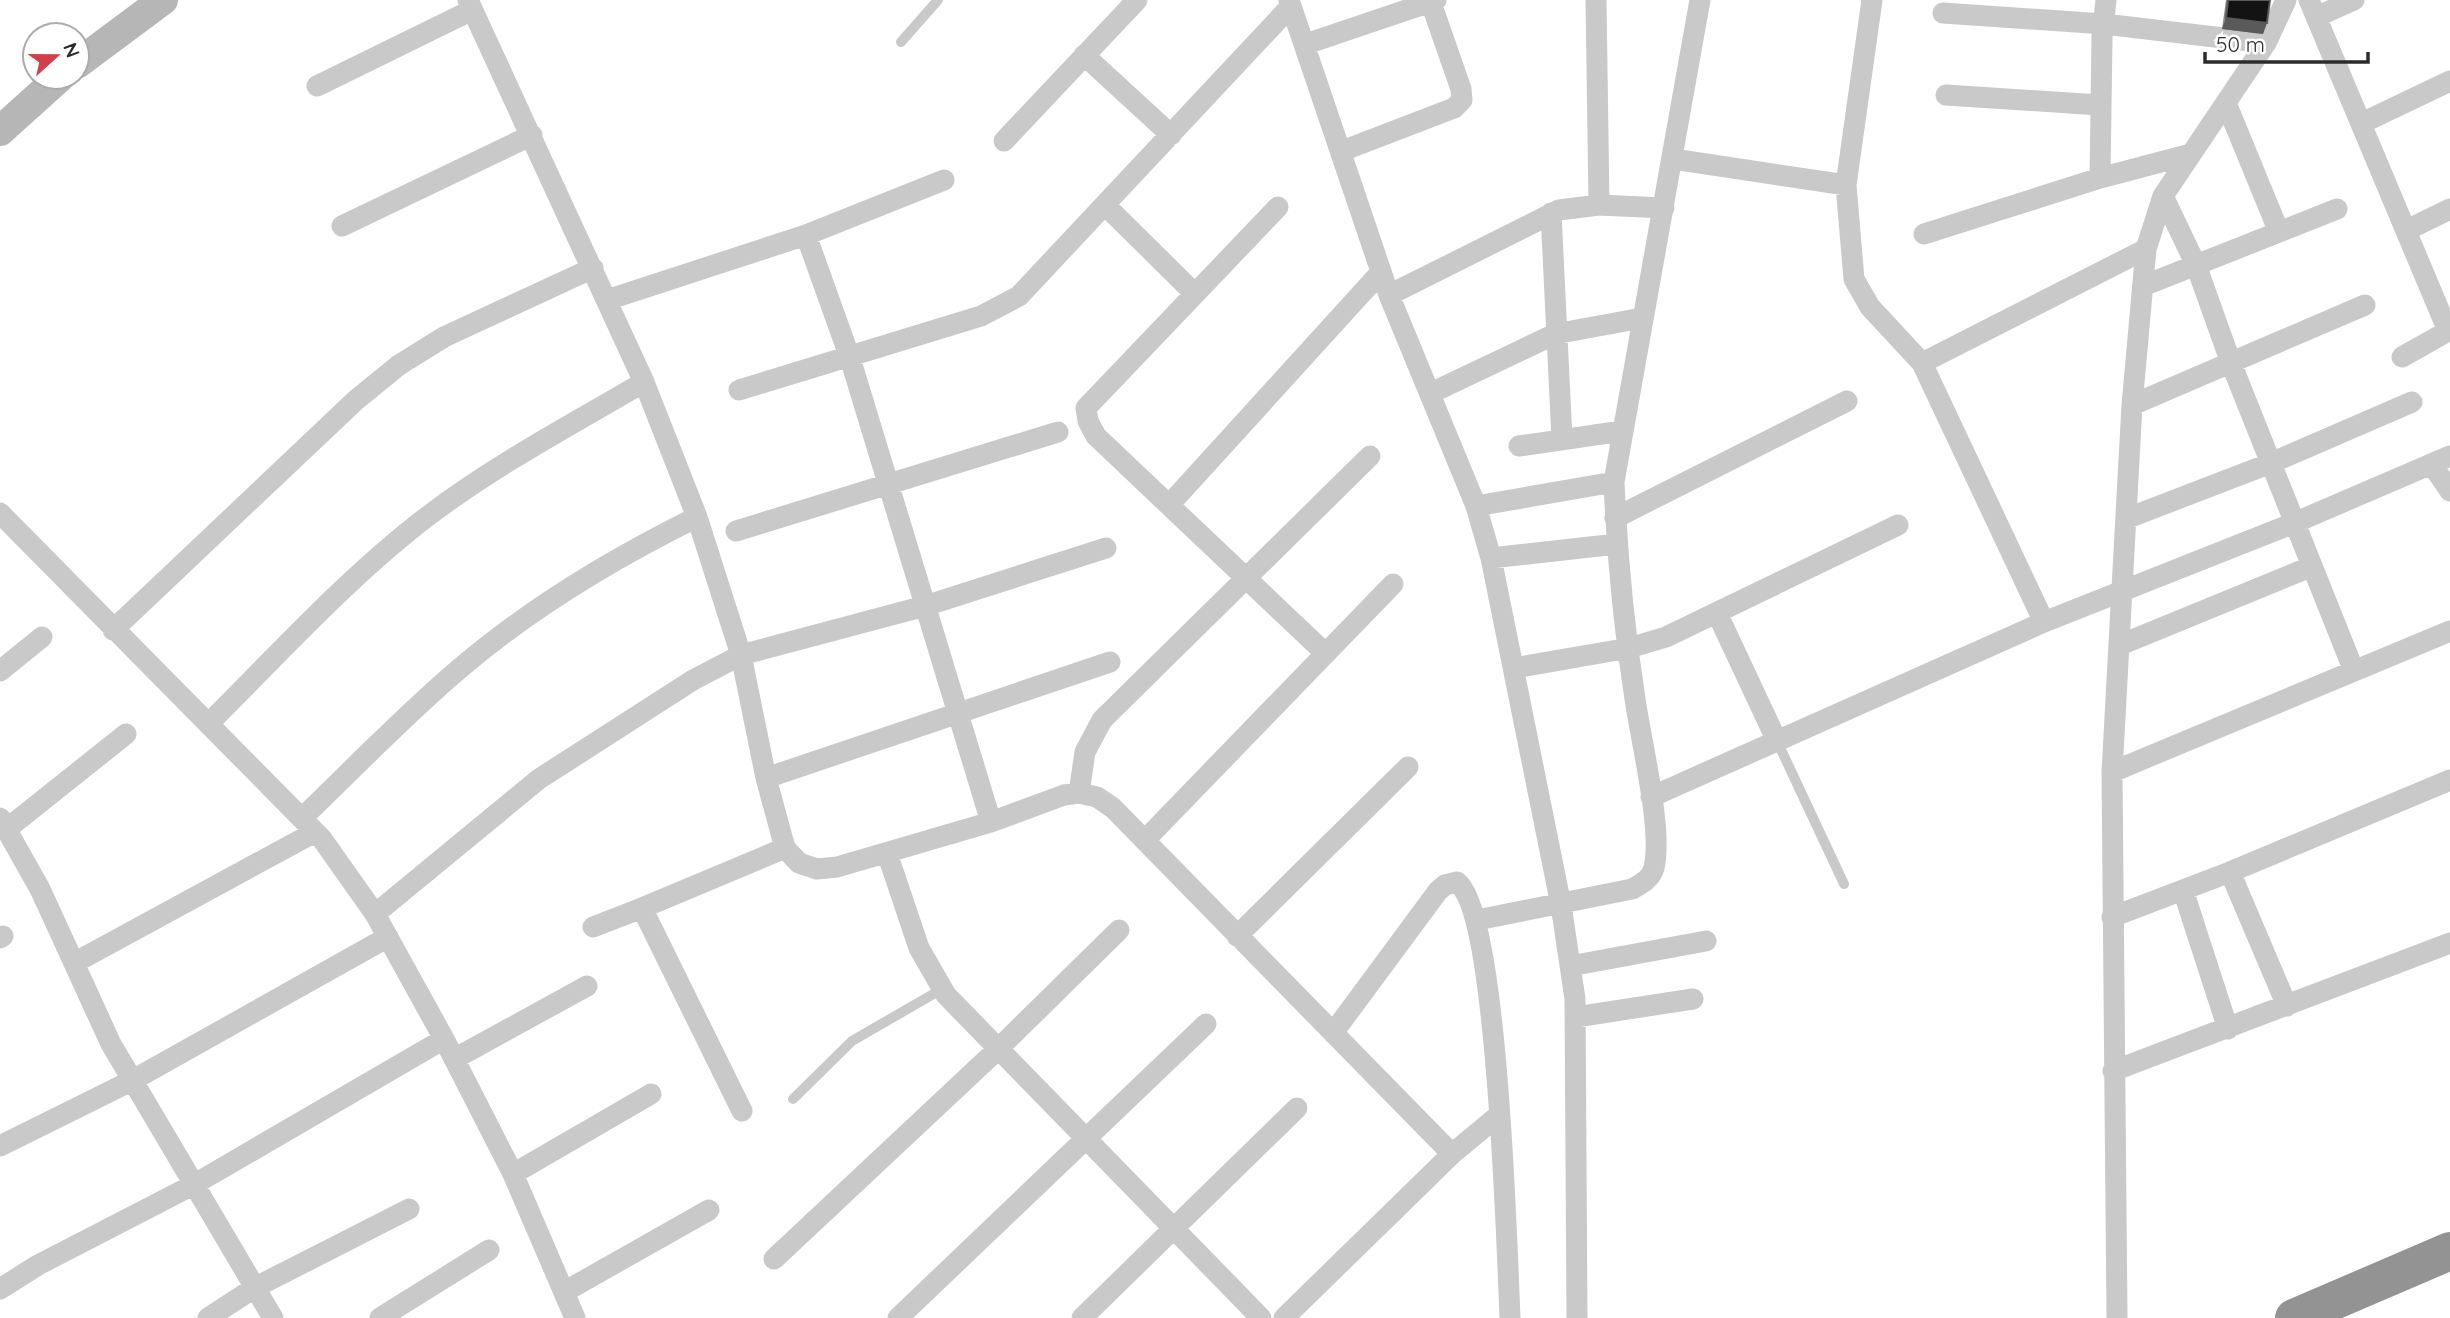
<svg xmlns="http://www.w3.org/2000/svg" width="2450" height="1318" font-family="Quicksand,sans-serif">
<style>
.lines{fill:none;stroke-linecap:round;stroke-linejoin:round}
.lane{stroke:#c9c9c9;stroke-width:10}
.street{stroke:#c9c9c9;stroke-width:21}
.secondary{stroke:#b6b6b6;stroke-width:30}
.highway{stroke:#939393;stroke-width:38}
.wall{fill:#898989}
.shaded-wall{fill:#5a5a5a}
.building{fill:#131313;stroke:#5a5a5a;stroke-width:2}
</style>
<rect width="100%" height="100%" fill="#fff"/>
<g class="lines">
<!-- lane -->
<path class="lane" d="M901,42L938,0
M1777,741L1844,884
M793,1099L852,1041L942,989"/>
<!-- street -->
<path class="street" d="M468,0L644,382L697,517L741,655L766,778L785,848L799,863L817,869L837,867L991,822L1064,795L1079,793L1097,797L1113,808L1452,1154
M1289,0L1389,295L1476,506L1491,558L1561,905L1575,999L1577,1318
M1596,0L1599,205
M1872,0L1846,185L1854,279L1870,307L1922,363L2044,622
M2309,0L2448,331
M1943,13L2104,24L2266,43
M2316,17L2354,0
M1306,44L1436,0
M1084,55L1171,135
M317,86L472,10
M1946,95L2100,105
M2226,103L2279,232
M2362,123L2450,81
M1004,141L1137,0
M1342,151L1454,108L1462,100L1461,89L1430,0
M1673,159L1846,185
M2100,178L2102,37L2106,0
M2163,196L2196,265L2231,363L2354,671
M1105,205L1194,293
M1278,207L1086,408L1088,421L1096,436L1325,653
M1551,213L1562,439
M342,226L532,135
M2407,230L2450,209
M1924,234L2100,178L2191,154
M806,235L850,358L991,822
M2143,286L2337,209
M1389,295L1559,210L1599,205L1664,208
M607,300L806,235L944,180
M2402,357L2450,330
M1922,363L2146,249
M739,390L981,316L1019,296L1291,6
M1431,393L1555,334L1642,318
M2132,405L2365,305
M1519,446L1622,431
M2433,466L2450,491
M1169,505L1381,272
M1476,506L1614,482
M0,513L322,839L375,914L444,1039L513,1174L575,1318
M1615,518L1847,401
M2128,518L2271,463L2412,402
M736,531L1058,432
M1491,558L1617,544
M1717,613L1777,741
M113,630L356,400L399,365L444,337L593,268
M2120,645L2310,567
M1514,668L1629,648L1666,637L1898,525
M0,671L42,637
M208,724C279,654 348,577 428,516C495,465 571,425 644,382
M2112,772L2450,631
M766,778L1110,662
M1079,793L1085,752L1102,720L1370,456
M1651,797L2044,622L2294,523L2450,456
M303,817C354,768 404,716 458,670C530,608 612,559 697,517
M0,818L40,889L111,1044L273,1318
M8,828L126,734
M1145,840L1393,584
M887,853L919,948L946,995L1261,1318
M2230,872L2287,1006
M2183,890L2228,1029
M375,914L539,779L693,680L741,655L925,606L1106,548
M2112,917L2230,872L2450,780
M1477,920L1632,889C1641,884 1651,879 1654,868C1663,830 1641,741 1635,699C1624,628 1617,554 1614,482L1700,0
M593,927L642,908
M1237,936L1408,767
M0,938L3,936
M74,963L315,832
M1570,966L1706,941
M1576,1017L1693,999
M1333,1033L1438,891L1445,885L1457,882C1498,913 1507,1251 1510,1318
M454,1059L587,986
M2113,1071L2450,943
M742,1111L642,908L785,848
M0,1146L133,1080L388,937
M513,1174L651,1094
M774,1259L997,1050L1119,930
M0,1289L38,1265L193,1185L444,1039
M564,1292L709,1210
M208,1318L254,1288L409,1209
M380,1318L489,1250
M898,1318L1206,1024
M1082,1318L1297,1108
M1284,1318L1452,1154L1499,1115
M2117,1318L2112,772L2132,405L2146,249L2163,196L2266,43L2286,0"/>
<!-- secondary -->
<path class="secondary" d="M77,64L163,0
M0,131L60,77"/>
<!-- highway -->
<path class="highway" d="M2294,1318L2450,1251"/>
</g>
<!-- wall -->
<path class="wall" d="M2226,0H2270L2263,34L2222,29Z"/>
<!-- shaded-wall -->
<path class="shaded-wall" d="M2226,18L2267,23L2263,34L2222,29Z"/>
<!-- building -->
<path class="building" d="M2228,0H2270L2267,23L2226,18Z"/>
<!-- north arrow -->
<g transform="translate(56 56) rotate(69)"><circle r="33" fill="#ffffff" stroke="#ababab" stroke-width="2"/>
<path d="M0-5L12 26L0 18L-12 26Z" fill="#d33e4b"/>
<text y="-10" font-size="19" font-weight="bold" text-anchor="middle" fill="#2c2c2c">N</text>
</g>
<!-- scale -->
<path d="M2205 52v10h163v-10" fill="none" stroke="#2c2c2c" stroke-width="3.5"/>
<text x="2216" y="52" font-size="21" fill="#2c2c2c" stroke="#ffffff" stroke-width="5" paint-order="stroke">50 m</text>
</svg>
